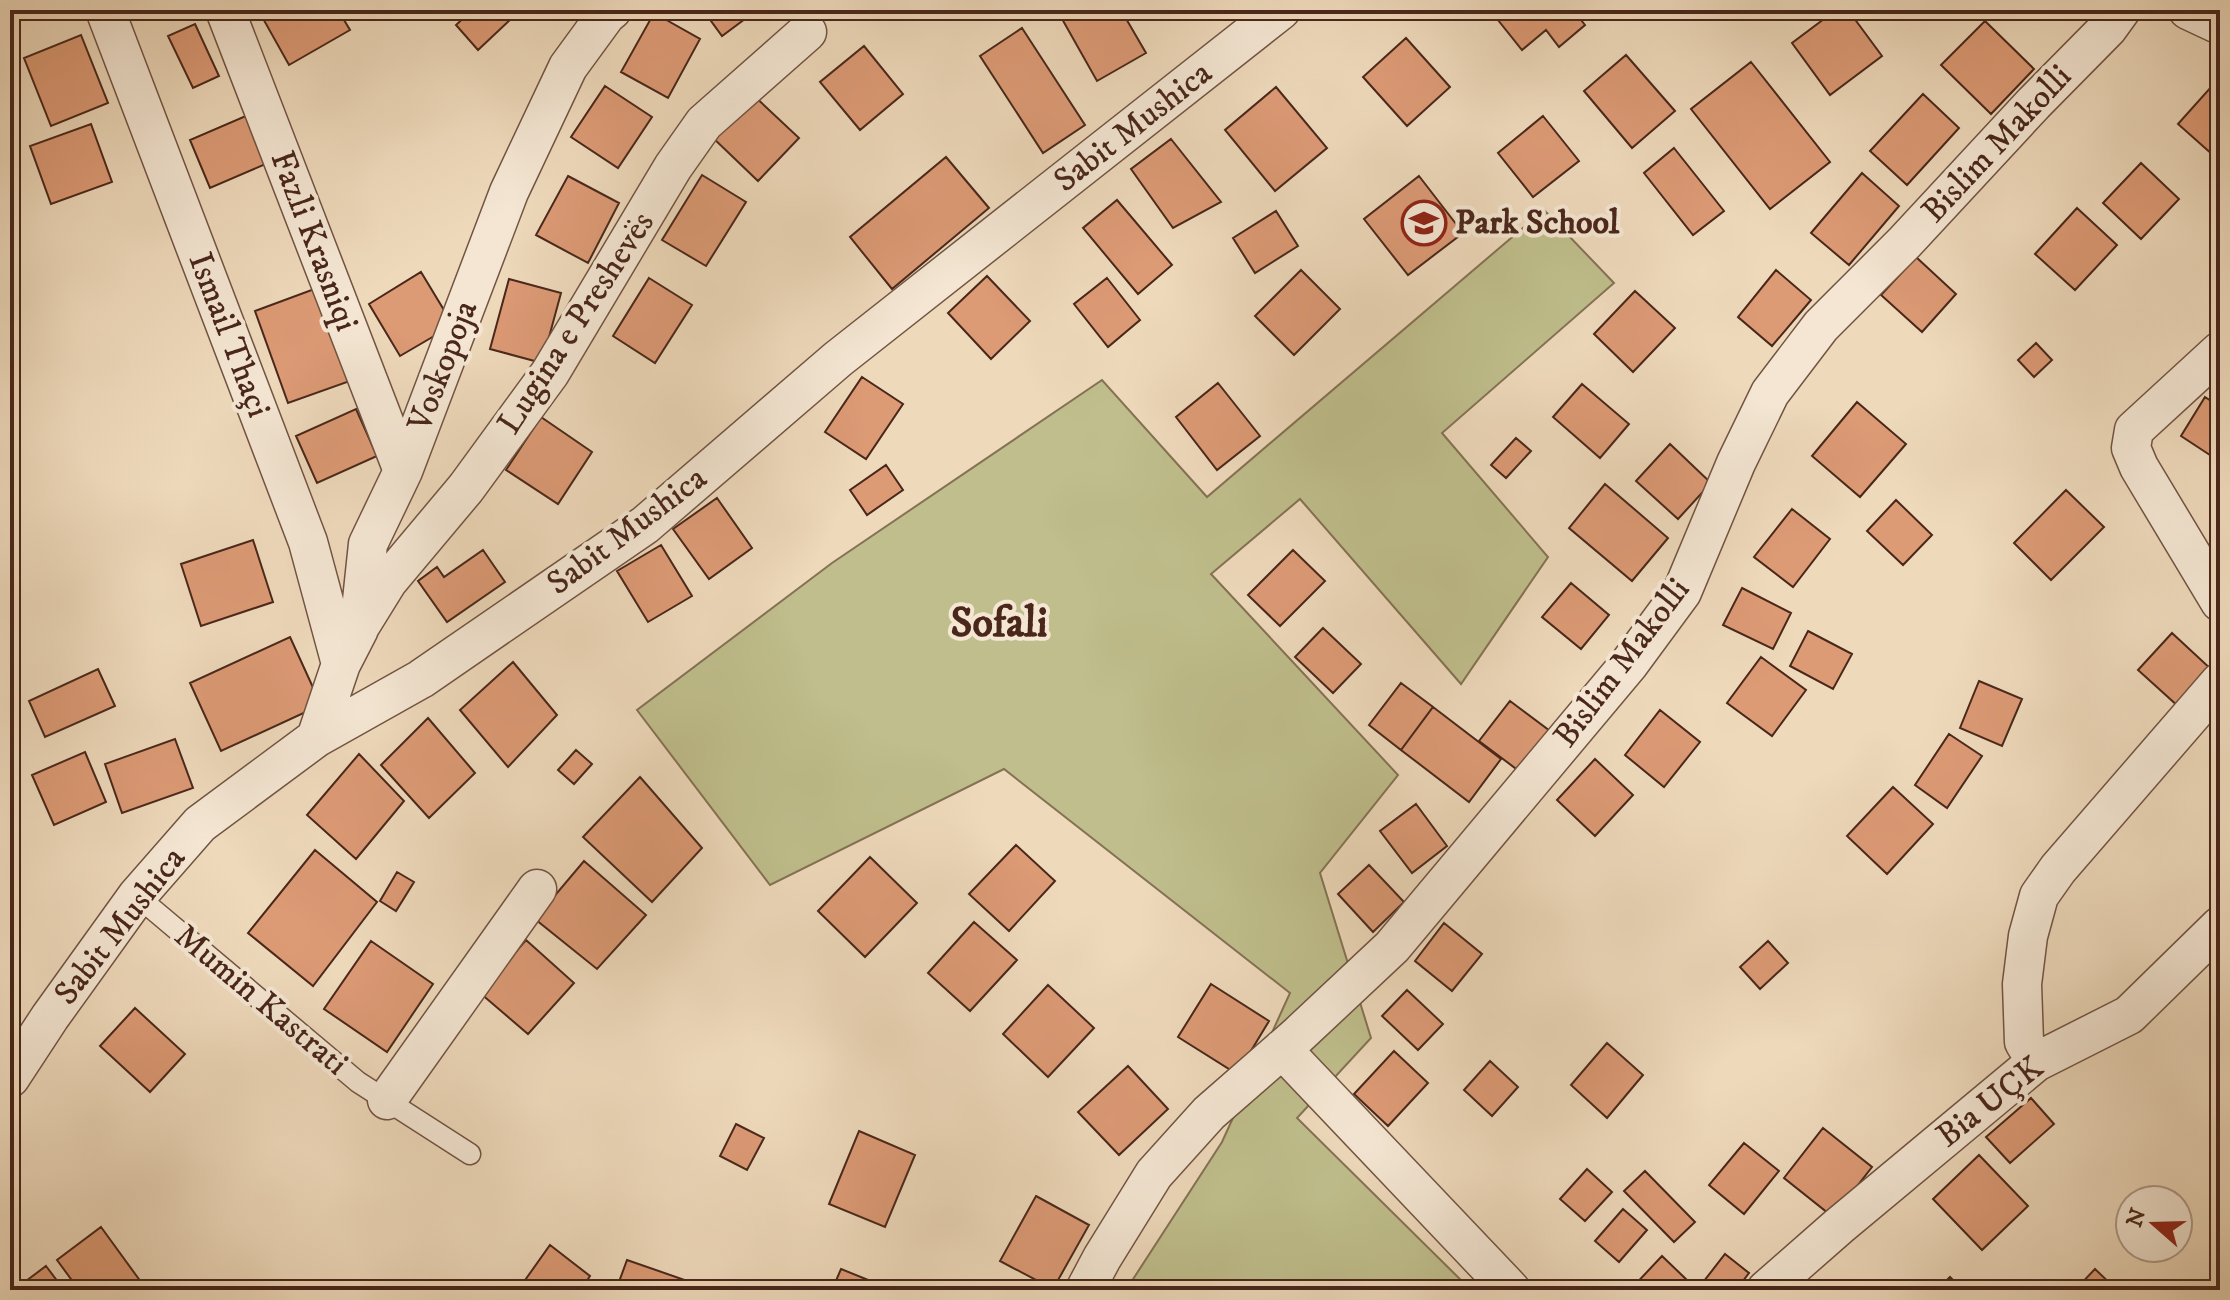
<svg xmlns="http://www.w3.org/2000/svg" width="2230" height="1300" font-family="'IM FELL DW Pica',serif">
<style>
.green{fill:#bfbe8c;stroke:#847254;stroke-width:2}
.building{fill:#dc9a75;stroke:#49271b;stroke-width:2}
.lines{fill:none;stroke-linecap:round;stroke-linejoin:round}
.lane-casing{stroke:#725443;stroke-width:23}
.street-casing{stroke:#725443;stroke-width:41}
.lane{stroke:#f4e6d3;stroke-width:20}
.street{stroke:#f4e6d3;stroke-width:38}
.labels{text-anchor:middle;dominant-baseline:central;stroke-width:8;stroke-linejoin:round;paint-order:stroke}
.street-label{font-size:34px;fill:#49271b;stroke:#f4e6d3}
.poi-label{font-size:34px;font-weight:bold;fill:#49271b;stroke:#f4e6d3;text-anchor:start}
.district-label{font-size:42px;font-weight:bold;fill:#49271b;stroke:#f4e6d3}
</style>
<rect width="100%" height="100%" fill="#eed9bb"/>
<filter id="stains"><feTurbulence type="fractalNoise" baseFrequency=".0025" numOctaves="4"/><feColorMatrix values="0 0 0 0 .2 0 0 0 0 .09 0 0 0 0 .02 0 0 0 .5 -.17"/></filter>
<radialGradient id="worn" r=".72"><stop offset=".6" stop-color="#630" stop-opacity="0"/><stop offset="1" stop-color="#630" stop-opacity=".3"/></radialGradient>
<!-- green -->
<path class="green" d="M1544,210L1614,283L1442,433L1548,557L1461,684L1300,499L1211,574L1398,775L1320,873L1371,1038L1297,1118L1471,1290H1126L1222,1142L1290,993L1004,769L770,885L637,710L832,563L1102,380L1207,497Z"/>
<!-- building -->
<path class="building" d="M270,10H338L350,30L289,65L261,15Z
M472,10H505L512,18L478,50L456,25Z
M703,10H757L722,36Z
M1057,10H1121L1146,53L1097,81Z
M1490,10H1573L1585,25L1559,47L1546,30L1522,50Z
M1836,10H1848L1882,56L1830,95L1792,43Z
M654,13L700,39L668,98L621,72Z
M1985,21L2034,69L1991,114L1941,65Z
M195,24L219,76L193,88L168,36Z
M1022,28L1085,125L1043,153L980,56Z
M81,35L108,103L51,126L24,58Z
M1406,38L1450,87L1407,126L1363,77Z
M864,46L903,94L860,130L820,82Z
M1626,55L1675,111L1632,148L1584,91Z
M1751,62L1830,162L1770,209L1691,109Z
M2220,77V147L2213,155L2178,124Z
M605,86L652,117L618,168L571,137Z
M1276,87L1327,148L1275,191L1225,130Z
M751,93L799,138L758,181L711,136Z
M1923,94L1959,128L1907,185L1870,151Z
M248,115L268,163L210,188L190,140Z
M1543,116L1579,161L1533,197L1498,153Z
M91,124L112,182L51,204L30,146Z
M1171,139L1221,202L1173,228L1131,169Z
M1674,148L1724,211L1693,235L1644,173Z
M946,157L989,208L892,289L850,237Z
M2141,163L2179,199L2141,239L2103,203Z
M1862,173L1899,206L1849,265L1811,233Z
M702,175L746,202L706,266L662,240Z
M568,176L619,203L588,263L536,235Z
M1419,176L1463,233L1408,275L1364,219Z
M1117,200L1172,265L1138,294L1083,228Z
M2077,208L2117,245L2075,290L2035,254Z
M1276,211L1298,246L1255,273L1233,238Z
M1916,257L1956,294L1922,332L1881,295Z
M1301,270L1340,309L1294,355L1255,316Z
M1776,270L1811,300L1772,346L1738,317Z
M421,272L453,325L400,356L369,304Z
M987,276L1030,321L991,359L948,313Z
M649,278L692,305L655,363L613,336Z
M1107,278L1140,320L1108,347L1074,304Z
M509,279L561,293L542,363L490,349Z
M317,288L350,381L288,403L255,311Z
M1635,291L1675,328L1633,372L1594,334Z
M2036,343L2052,360L2034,377L2018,360Z
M862,377L903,404L866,459L825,432Z
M1218,383L1260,436L1217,470L1176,417Z
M1582,384L1629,424L1600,458L1553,417Z
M2205,397L2220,407L2219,461L2181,436Z
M1857,402L1906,444L1860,497L1812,456Z
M356,409L377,456L317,483L296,436Z
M541,417L592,452L558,504L506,470Z
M1516,438L1531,451L1506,478L1491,465Z
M1670,444L1711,483L1678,519L1636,481Z
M886,465L903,490L867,515L850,490Z
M1605,484L1668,538L1632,581L1569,528Z
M2066,490L2104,527L2051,580L2014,543Z
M717,498L752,548L709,579L673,529Z
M1896,500L1932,535L1903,565L1867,531Z
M1792,509L1830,539L1793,587L1754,557Z
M253,540L273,602L201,626L181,564Z
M661,545L692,596L648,622L617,571Z
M483,550L505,582L447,622L418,581L437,567L444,577Z
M1293,550L1325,581L1280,626L1248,595Z
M1571,583L1609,615L1581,649L1542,617Z
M1742,588L1791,613L1773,649L1723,625Z
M1323,628L1361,664L1333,693L1295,657Z
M1808,631L1852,654L1833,689L1790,666Z
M2172,633L2213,671L2179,707L2138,670Z
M290,637L321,705L221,751L190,683Z
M1761,657L1806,690L1772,736L1727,703Z
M513,662L557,715L508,767L460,710Z
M98,669L115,706L45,737L29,701Z
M1979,681L2022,699L2002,746L1960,728Z
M1401,683L1433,707L1401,750L1369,725Z
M1510,701L1550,731L1519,771L1479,741Z
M1433,707L1501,759L1469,802L1401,750Z
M1660,710L1700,742L1664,787L1625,755Z
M428,718L475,773L429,818L381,765Z
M1949,734L1982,756L1947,808L1915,785Z
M175,739L193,788L122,813L105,764Z
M576,750L592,764L574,784L558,770Z
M85,752L106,802L54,825L32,775Z
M359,754L404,801L356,859L307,815Z
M1595,759L1633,795L1595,836L1557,800Z
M640,777L702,848L652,902L583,837Z
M1893,787L1933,824L1887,874L1847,836Z
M1416,804L1447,846L1412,873L1380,831Z
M1016,845L1055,881L1009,931L969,894Z
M315,850L377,902L313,986L248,933Z
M870,857L917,903L865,957L818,911Z
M584,861L646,915L597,969L535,919Z
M1369,865L1404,902L1373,932L1338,894Z
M397,872L414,882L396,911L380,901Z
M974,922L1017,960L970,1011L928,973Z
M1444,923L1482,954L1452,991L1415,961Z
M526,940L574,983L528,1034L480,993Z
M371,941L433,984L387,1052L324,1009Z
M1768,941L1788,963L1760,989L1740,967Z
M1211,984L1269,1021L1237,1074L1178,1037Z
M1048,985L1094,1028L1048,1077L1003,1034Z
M1407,990L1443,1024L1418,1050L1382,1016Z
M135,1008L185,1054L150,1092L100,1046Z
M1607,1043L1643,1075L1607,1118L1571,1085Z
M1394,1051L1428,1083L1388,1126L1354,1094Z
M1490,1061L1518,1087L1492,1116L1464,1090Z
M1128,1066L1168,1109L1119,1155L1078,1112Z
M2031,1098L2054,1124L2010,1163L1986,1137Z
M736,1124L764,1138L747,1170L720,1156Z
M1823,1128L1872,1167L1833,1217L1784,1178Z
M859,1131L915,1155L885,1227L829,1204Z
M1744,1143L1779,1171L1744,1214L1709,1185Z
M1979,1155L2028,1206L1982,1250L1933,1199Z
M1587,1169L1612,1192L1585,1221L1560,1199Z
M1645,1171L1695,1222L1674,1242L1624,1191Z
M1036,1196L1089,1225L1053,1289L1000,1261Z
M1623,1209L1647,1230L1619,1262L1595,1241Z
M101,1227L141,1282L130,1290H79L57,1260Z
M550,1245L590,1276L581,1290H518Z
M1725,1254L1749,1273L1736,1290H1697Z
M1662,1256L1688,1281L1679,1290H1630Z
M627,1260L702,1286L700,1290H616Z
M46,1266L64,1290H14Z
M841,1269L893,1290H832Z
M2095,1269L2117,1290H2075Z
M1950,1277L1963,1290H1937Z"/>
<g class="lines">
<!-- lane casing -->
<g class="lane-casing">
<path id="lane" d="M137,896L358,1082L470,1154"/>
</g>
<!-- street casing -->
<g class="street-casing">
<path id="street" d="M105,10L308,542L341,664
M225,10L403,471
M2188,10L2220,25
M2220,351L2134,430L2131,448L2139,467L2220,602
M362,623L388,581L466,488L550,373L673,167L704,123L807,32
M316,738L341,664L359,629L368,544L403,471L509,192L568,67L606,15L612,10
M1282,1049L1511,1290
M2036,1062L2024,1042L2022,984L2028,936L2039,896L2058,869L2220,682
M10,1078L50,1017L137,896L200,824L316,738L421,679L645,525L838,359L1281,10
M387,1100L537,889
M1085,1290L1102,1258L1154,1174L1209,1113L1296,1037L1392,947L1629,664L1682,592L1736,463L1770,393L1821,326L1905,242L2034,103L2108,28L2121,10
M1766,1290L1839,1226L2036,1062L2129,1015L2220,926"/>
</g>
<!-- lane -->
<use href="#lane" class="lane"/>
<!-- street -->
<use href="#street" class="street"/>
</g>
<!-- icons -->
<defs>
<g id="school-ring" transform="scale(2.3)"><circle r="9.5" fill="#f4e6d3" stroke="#8f2418" stroke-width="1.5"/><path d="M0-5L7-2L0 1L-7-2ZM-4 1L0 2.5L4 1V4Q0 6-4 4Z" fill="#8f2418"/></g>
</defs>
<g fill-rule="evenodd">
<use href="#school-ring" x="1424" y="223"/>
</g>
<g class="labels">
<!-- street labels -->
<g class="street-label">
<text transform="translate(1133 127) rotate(-38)">Sabit Mushica</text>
<text transform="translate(1997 144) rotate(-47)">Bislim Makolli</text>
<text transform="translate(314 241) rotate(69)">Fazli Krasniqi</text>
<text transform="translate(576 323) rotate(-57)">Lugina e Preshevës</text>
<text transform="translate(229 335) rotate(69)">Ismail Thaçi</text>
<text transform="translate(443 366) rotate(-69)">Voskopoja</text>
<text transform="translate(627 531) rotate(-37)">Sabit Mushica</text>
<text transform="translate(1622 663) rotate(-53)">Bislim Makolli</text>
<text transform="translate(120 926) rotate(-52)">Sabit Mushica</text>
<text transform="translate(261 1000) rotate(40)">Mumin Kastrati</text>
<text transform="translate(1990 1102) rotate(-38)">Bia UÇK</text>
</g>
<!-- poi labels -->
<g class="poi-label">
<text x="1455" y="223">Park School</text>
</g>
<!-- district labels -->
<g class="district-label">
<text x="999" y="624">Sofali</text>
</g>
</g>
<!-- margin -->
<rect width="2230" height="1300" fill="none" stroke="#eed9bb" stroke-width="40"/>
<rect x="12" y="12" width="2206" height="1276" fill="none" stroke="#49271b" stroke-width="4"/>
<rect x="20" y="20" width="2190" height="1260" fill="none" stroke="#49271b" stroke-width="2"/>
<!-- north arrow -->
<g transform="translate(2154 1224) rotate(290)"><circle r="38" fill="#f4e6d3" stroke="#b09a89" stroke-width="2"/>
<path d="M0-6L14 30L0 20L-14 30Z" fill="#8f2418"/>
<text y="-12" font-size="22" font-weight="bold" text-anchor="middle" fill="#49271b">N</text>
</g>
<rect width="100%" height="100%" filter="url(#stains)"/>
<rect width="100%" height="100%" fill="url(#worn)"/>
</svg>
